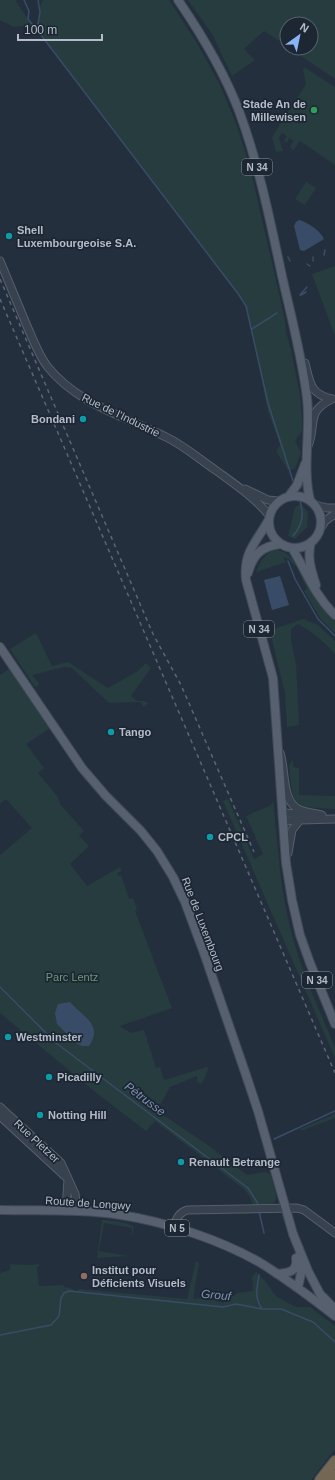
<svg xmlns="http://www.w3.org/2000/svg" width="335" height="1480" font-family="Helvetica,sans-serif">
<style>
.green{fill:#263c3f}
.water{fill:#394c67}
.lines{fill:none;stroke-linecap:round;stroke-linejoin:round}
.stream{stroke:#394c67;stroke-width:1.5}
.minor-casing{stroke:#565f6c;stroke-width:9}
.major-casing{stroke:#414a57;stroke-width:10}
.highway-casing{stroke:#434c59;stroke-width:12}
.minor{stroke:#38414e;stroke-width:7}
.major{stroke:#56606e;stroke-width:8}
.highway{stroke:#746855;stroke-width:10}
.rail{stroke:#5a6575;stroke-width:1.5;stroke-dasharray:4 4;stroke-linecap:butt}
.leisure-dot{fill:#2e9e5b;stroke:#1d2633;stroke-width:1.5}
.culture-dot{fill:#0f9aa8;stroke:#1d2633;stroke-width:1.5}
.education-dot{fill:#8d6e63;stroke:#1d2633;stroke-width:1.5}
.labels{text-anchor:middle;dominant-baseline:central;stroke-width:3.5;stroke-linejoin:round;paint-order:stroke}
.shield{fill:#1d2633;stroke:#878f9c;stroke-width:1}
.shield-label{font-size:10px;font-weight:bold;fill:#b4bcc9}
.poi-label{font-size:11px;font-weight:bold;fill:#b4bcc9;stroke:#1d2633;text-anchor:start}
.street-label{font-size:11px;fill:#b4bcc9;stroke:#1d2633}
.park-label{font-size:11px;fill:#6b9a76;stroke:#1d2633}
.water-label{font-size:12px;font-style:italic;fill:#7c92b1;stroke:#1d2633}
</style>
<rect width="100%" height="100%" fill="#242f3e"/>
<!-- green -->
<path class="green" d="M0,0H15L32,25L14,27L0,20Z
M43,0H169L197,43L220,85L237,126L251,171L285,320L286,332L291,350L300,395L302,418V431L295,441L301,452L295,469L288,470L276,451L280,445L268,411L246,304L37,29L40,7Z
M188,0H335V79L289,48H311V24H287V46L264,31L244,49L255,60L232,76L212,34Z
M304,67L335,87V165L300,141L293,151L290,146L294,141L289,138L287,143L284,141L287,136L282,133L279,138L283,151L276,152L272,137L306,84L303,70Z
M306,182L316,188L305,205L295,199Z
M335,266V336L312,274Z
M301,504L308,512L307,527L295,539L288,536L295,507Z
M276,550L284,552L293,559H296L297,560L318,603L335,621V634L320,618L304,591L307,589L296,565L294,566L290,560L284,557L283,558L286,562L256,572C260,562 264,553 276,550Z
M303,619L318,625L335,641V654C323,641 314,633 298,624L291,629V640L296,664L299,725L287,727L285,693L268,624L272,623L274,629Z
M36,633L52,666L68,662L108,688L138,671L146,663L151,668L131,696L137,701H144L148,703L144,707L140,702L109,703L72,668L64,667L32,675L39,683L38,686L35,687L10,649Z
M11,668L50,728L26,744L44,768L38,773L58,797L60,804L84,831L79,835L89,846L70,864L87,886L120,867L122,871L117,873L119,876L121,875L129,899L133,898L137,910L135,911L172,1008L120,1026L131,1033L144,1030L156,1068L160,1067L164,1080L207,1067L208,1070L202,1084L197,1082V1076L170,1087L157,1111L205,1143L247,1175L265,1172L271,1175C272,1182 281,1200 272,1204C267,1206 259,1205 253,1205L250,1197L245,1190L155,1121L146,1131L94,1091L0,1013V855L32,828L6,799L0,804V675Z
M293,760V767L299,768V795L335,796V809C292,807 293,808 289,765Z
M228,799L254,859L263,854L246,816L271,805L273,801C277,835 279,870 285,904C294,954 315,1001 335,1047V1058L223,801Z
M335,1114V1118L301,1131L300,1129Z
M102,1220C111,1221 126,1221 134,1227L132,1237V1228L104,1223L99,1251L128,1256L97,1258Z
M196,1261L199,1263L193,1299L202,1298L208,1294L219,1302L224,1303L226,1300L232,1299L227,1294V1291L234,1296L237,1293L253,1291L252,1277L256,1272L266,1282L275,1295L279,1298L296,1307H310L335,1326V1449L311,1480H0V1273L10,1270V1264L30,1265L39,1264V1266L37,1267L39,1286L64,1285V1287L70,1288L76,1291L79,1289L187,1299Z"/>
<!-- water -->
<path class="water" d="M299,220C307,222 321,231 324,239L304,251L300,250L294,226L296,222Z
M280,576L289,605L272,610L264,580Z
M70,1002C82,1016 104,1025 89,1046H82L76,1043L57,1024L55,1013L58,1004Z"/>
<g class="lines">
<!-- stream -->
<path class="stream" d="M24,0L29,11L28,19L41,35L239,295L246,306L268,403L294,484
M37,30L40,12L38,0
M324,255L325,250
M288,257L290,261
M313,261V257
M307,264L310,266
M300,295L307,287
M301,295L306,292
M252,329L277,313
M293,536C306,521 303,509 297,491
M288,561L295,579L318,619L335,636
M0,987L56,1043L248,1188L257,1202L259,1207
M274,1139L335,1111
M259,1211L264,1233
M259,1275C257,1288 254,1297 262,1309
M0,1335L51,1325L59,1316L61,1298L64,1293L69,1291L223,1307L236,1304L262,1309H281L313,1322L335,1342"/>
<!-- minor casing -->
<g class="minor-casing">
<path id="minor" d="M0,261C9,283 18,304 27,326C33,339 38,354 47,366C77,404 124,416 166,437C183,445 198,458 214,469C233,483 254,497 269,515
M305,363C310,383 310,394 332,399
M308,446C317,424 305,412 332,399
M245,489L268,500L278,501
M315,505L327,508H335
M320,529L325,521L335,514
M280,753C286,770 281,802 300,810C307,813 315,813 322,815
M282,813L305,814
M283,821L300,820
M288,853L292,830L300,820L335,819
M0,1107L61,1163L75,1194L77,1211
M0,1116L68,1179L66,1211
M173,1227C177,1219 178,1213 187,1210L297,1208L304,1210L335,1233"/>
</g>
<!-- major casing -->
<g class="major-casing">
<path id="major" d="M178,0C202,35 224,72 239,111C259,165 270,220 282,276C291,316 302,357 307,398C311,431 302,467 310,500
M269 522a26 26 0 1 1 52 0a26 26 0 1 1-52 0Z
M289,496L297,485L305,464
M268,521C256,543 243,552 246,580L273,678L283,821L286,863L292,900L300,935L310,963L335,1024
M311,542C307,557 311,570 316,585
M292,548C306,571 315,596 335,615
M248,573C253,554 262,546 281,544
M0,647L82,768L106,796L141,831L157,851L173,877L185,902L204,953L245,1072L258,1111L293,1234L308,1271L320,1294L335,1309
M0,1210C40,1211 81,1209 121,1215C167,1222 224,1241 264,1265C289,1281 312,1298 335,1316
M277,1274C288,1273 298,1272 296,1258
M298,1288L301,1273L299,1256"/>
</g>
<!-- highway casing -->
<g class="highway-casing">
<path id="highway" d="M320,1480L335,1461
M331,1480L335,1475"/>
</g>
<!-- minor -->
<use href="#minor" class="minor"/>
<!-- major -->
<use href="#major" class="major"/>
<!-- highway -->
<use href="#highway" class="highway"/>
<!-- rail -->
<path class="rail" d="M0,279L153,634L181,685L254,852
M0,299L335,1073"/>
</g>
<!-- markers -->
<circle class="leisure-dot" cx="314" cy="110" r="4"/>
<g class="culture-dot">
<circle cx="9" cy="236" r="4"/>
<circle cx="83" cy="419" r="4"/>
<circle cx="111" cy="732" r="4"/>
<circle cx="210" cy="837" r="4"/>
<circle cx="8" cy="1037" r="4"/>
<circle cx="49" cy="1077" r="4"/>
<circle cx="40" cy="1115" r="4"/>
<circle cx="181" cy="1162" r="4"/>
</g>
<circle class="education-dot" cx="84" cy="1276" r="4"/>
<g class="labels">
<!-- shield labels -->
<g class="shield">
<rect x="242" y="159" width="30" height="16" rx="3"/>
<rect x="244" y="621" width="30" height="16" rx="3"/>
<rect x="302" y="972" width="30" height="16" rx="3"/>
<rect x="165" y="1220" width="24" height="16" rx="3"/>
</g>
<g class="shield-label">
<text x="257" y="167">N 34</text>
<text x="259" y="629">N 34</text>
<text x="317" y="980">N 34</text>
<text x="177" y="1228">N 5</text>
</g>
<!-- poi labels -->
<g class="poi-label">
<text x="306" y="104" text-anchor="end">Stade An de<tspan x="306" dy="13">Millewisen</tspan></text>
<text x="17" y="230">Shell<tspan x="17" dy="13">Luxembourgeoise S.A.</tspan></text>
<text x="75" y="419" text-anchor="end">Bondani</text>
<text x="119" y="732">Tango</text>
<text x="218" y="837">CPCL</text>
<text x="16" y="1037">Westminster</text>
<text x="57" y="1077">Picadilly</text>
<text x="48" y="1115">Notting Hill</text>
<text x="189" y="1162">Renault Betrange</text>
<text x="92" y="1270">Institut pour<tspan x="92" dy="13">Déficients Visuels</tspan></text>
</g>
<!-- street labels -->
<g class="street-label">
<text transform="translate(121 415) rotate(26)">Rue de l'Industrie</text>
<text transform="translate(203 924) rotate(69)">Rue de Luxembourg</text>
<text transform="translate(37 1141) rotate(43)">Rue Pletzer</text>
<text transform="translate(88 1203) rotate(4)">Route de Longwy</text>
</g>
<!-- park labels -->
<g class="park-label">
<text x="72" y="977">Parc Lentz</text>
</g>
<!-- water labels -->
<g class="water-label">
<text transform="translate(145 1099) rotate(37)">Pétrusse</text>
<text transform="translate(216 1295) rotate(5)">Grouf</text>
</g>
</g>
<!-- north arrow -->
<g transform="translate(299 36) rotate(33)"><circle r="19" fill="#1d2633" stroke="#59626f"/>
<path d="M0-3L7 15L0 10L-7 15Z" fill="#8ab4f8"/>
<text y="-6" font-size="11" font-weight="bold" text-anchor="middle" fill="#b4bcc9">N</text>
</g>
<!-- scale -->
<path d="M18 34v6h84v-6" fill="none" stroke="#b4bcc9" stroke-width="2"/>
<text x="24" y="34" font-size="12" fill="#b4bcc9" stroke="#1d2633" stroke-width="3" paint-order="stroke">100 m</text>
</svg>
